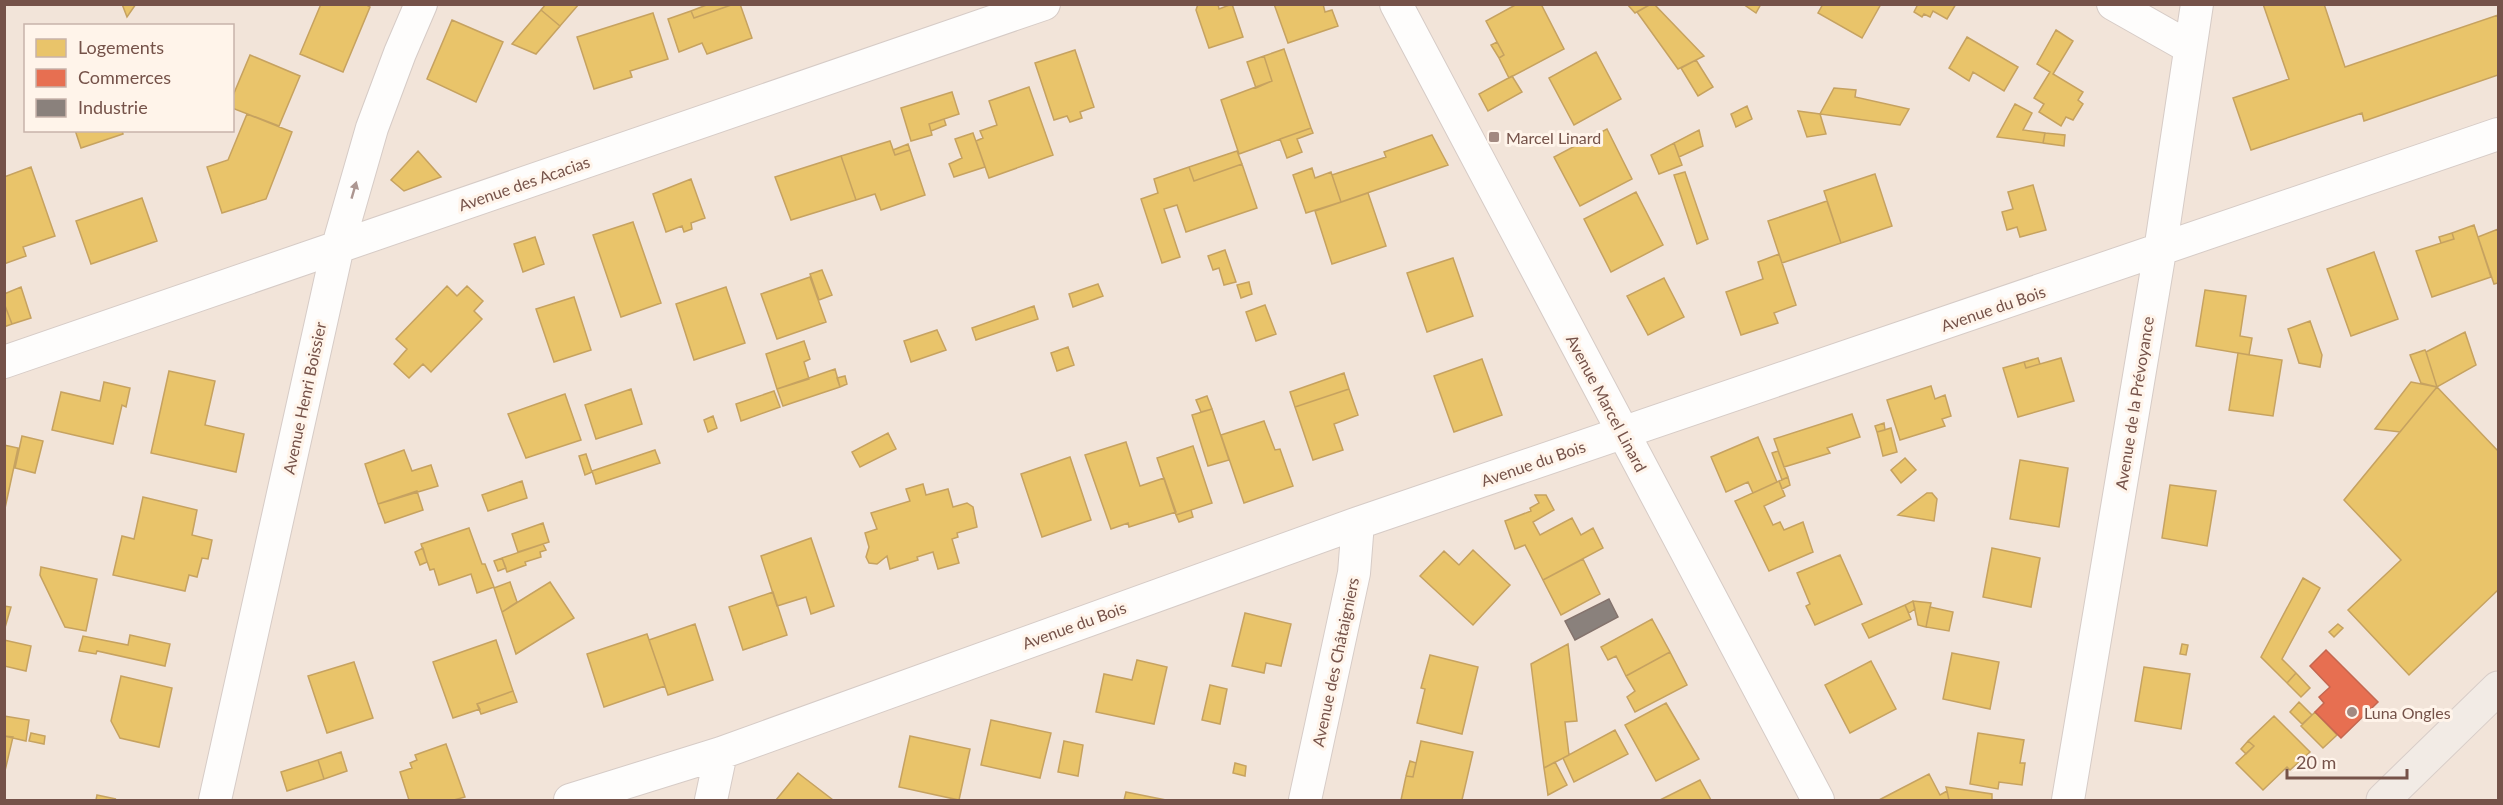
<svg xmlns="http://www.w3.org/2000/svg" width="2503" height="805" font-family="Lato,sans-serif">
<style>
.residential{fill:#f2e4d9;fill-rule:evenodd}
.homes{fill:#e9c46a;stroke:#c6a260;stroke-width:1.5}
.shops{fill:#e76f51;stroke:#c5664f;stroke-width:1.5}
.industry{fill:#8a817c;stroke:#84736d;stroke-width:1.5}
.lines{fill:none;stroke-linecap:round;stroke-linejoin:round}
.street-casing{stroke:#d6cbc6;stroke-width:34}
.primary-casing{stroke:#d8cdc8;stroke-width:35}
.street{stroke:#fefdfc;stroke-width:32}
.primary{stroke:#f2ebe5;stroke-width:33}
.oneway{fill:#ac9691}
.poi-dot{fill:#a28981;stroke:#fff4ea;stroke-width:2}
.labels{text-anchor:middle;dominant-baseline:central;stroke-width:6;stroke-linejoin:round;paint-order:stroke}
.poi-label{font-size:16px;fill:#755249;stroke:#fff4ea;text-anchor:start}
.street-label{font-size:16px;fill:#755249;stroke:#fff4ea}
</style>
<rect width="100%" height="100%" fill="#f7f0e9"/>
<!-- residential -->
<path class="residential" d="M5,5H2498V800H5ZM26,26H232V130H26Z"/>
<!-- homes -->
<path class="homes" d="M122,4H136L127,17Z
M321,4H365L370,7L343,72L300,54Z
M546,4H579L560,26L541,10Z
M709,4H734L694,18L691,11Z
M734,4H740L752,38L707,54L702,43L679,52L668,19L691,11L694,18Z
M1198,4H1218L1219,9L1232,4L1243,37L1209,48L1196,10Z
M1274,4H1323L1325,12L1332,10L1338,26L1288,43Z
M1517,4H1541L1564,49L1509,78L1499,58L1504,55L1486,21Z
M1627,4H1651L1635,13Z
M1651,4H1654L1704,56L1678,69L1637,12Z
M1743,4H1761L1756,13Z
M1823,4H1881L1862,38L1818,13Z
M1918,4H1956L1947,19L1933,11L1930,17L1924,14L1922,17L1914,12Z
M2263,4H2324L2345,67L2498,15V75L2364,121L2362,113L2251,150L2233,98L2289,79Z
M541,10L560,26L536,54L512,44Z
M653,13L668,59L630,71L632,77L594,89L577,37Z
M452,20L503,42L476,102L427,79Z
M2056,30L2073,41L2053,74L2083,92L2078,100L2083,104L2073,120L2066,117L2061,126L2039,112L2044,104L2034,98L2050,72L2037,64Z
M1967,37L2018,67L2004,91L1973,72L1969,81L1949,68Z
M1497,42L1504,55L1499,58L1491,45Z
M1284,49L1311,128L1239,154L1221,100L1272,81L1264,56Z
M1075,50L1094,107L1080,112L1082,118L1070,122L1067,116L1054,120L1035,63Z
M1596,52L1621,99L1574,125L1549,78Z
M250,55L300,76L279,126L232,108V98Z
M1264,56L1272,81L1256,88L1247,62Z
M1696,60L1713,87L1698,96L1681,68Z
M1512,76L1522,92L1488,111L1479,94Z
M1029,87L1053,155L989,178L976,141L983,138L980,131L997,125L989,101Z
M1834,88L1856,90L1855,97L1909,109L1900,125L1820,114Z
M952,92L959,114L929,124L932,135L911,141L901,108Z
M2015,104L2032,113L2023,130L2045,133L2043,143L1997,137Z
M1747,106L1752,119L1736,127L1731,114Z
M1798,111L1820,114L1826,134L1807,137Z
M247,114L292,132L266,199L222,213L207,167L228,160Z
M944,119L946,125L931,131L929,124Z
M1311,128L1313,133L1297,139L1302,152L1287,158L1280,139Z
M1607,129L1632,179L1580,206L1554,157Z
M75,130H122L123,134L81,148Z
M1699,130L1703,146L1679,157L1674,143Z
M973,133L985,167L954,177L949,164L962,158L955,139Z
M2045,133L2065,135L2064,146L2043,143Z
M1432,135L1448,165L1341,202L1332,175L1386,157L1384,152Z
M890,141L895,155L910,150L925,195L881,210L875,194L856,200L841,156Z
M1674,143L1682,165L1659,174L1651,155Z
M908,144L910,150L895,155L893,150Z
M418,151L441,177L404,191L391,180Z
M1237,151L1242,164L1194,181L1189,167Z
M841,156L856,200L791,220L775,177Z
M1242,164L1257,208L1186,232L1177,205L1164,209L1180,257L1162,263L1141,199L1158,193L1154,179L1189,167L1194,181Z
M31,167L55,236L23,247L26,256L4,264V177Z
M1312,168L1315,178L1331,172L1341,202L1306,213L1293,175Z
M1685,172L1708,239L1697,244L1674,175Z
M1875,174L1892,226L1841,243L1824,191Z
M691,179L705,218L691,223L692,229L684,232L682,226L666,232L653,194Z
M2033,185L2046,230L2020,237L2017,227L2007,230L2002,212L2013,209L2008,192Z
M1636,192L1663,245L1611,272L1584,219Z
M1368,193L1386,246L1332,264L1315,211Z
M142,198L157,241L91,264L76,221Z
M1827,201L1841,243L1782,263L1768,221Z
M633,222L661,303L621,317L593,235Z
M2474,225L2491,277L2432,297L2416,251L2454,239L2452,233Z
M2498,229V283L2494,284L2478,237Z
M2452,233L2454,239L2441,243L2439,237Z
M535,237L544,264L523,272L514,244Z
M1225,250L1236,282L1224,285L1219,268L1213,270L1208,256Z
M2374,252L2398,319L2351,336L2327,269Z
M1779,254L1796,305L1774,313L1778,323L1741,335L1726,292L1763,279L1758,262Z
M1453,258L1473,316L1427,332L1407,273Z
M822,270L832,295L819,300L810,274Z
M810,277L826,322L777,339L761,294Z
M1664,278L1684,317L1648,335L1627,296Z
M1249,282L1252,294L1241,298L1237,285Z
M1098,284L1103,296L1073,307L1069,294Z
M447,286L457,296L467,286L483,301L474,311L482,319L431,372L423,364L409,378L394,364L407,349L396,339Z
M21,287L31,318L12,324L4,303V294Z
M726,287L745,343L694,360L676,304Z
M2205,290L2246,296L2240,336L2252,338L2249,355L2196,346Z
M574,297L591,350L554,362L536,309Z
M4,303L12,324L4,327Z
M1265,305L1276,334L1256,341L1246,312Z
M1034,306L1038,319L976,340L972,328Z
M2310,321L2322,355L2320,367L2299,363L2288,329Z
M937,330L946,350L911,362L904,341Z
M2465,332L2476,365L2437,387L2426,352Z
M804,341L810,359L804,362L809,379L777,389L766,354Z
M1068,347L1074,365L1057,371L1051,353Z
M2425,350L2426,352L2437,387L2421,383L2410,355Z
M2238,353L2282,360L2273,416L2229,410Z
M2038,358L2040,364L2026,368L2024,362Z
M2061,358L2074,401L2018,417L2003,368L2024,362L2026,368Z
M1482,359L1502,415L1454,432L1434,376Z
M835,369L840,387L783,406L777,389Z
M169,371L215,381L205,425L244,434L236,472L151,453Z
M1344,373L1349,389L1295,407L1290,392Z
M845,376L847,384L840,387L837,378Z
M104,382L130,388L126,407L122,405L113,444L52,430L61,392L100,401Z
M2411,382L2437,387L2400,432L2375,429Z
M1931,386L1935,399L1945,395L1951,416L1942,419L1945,426L1900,440L1887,400Z
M2437,387L2498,451V590L2409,675L2348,610L2401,560L2344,500Z
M631,389L642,424L596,439L585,405Z
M1349,389L1358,415L1334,424L1343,450L1313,460L1295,407Z
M774,391L780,407L741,421L736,404Z
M565,394L581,440L526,458L508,414Z
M1207,396L1212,409L1201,412L1196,400Z
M1212,409L1229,460L1208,466L1192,415Z
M1852,414L1860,437L1827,448L1830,453L1784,467L1774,439Z
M713,416L717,428L708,432L704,420Z
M1264,421L1275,450L1280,449L1293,486L1244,503L1221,435Z
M1884,423L1885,430L1877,432L1875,426Z
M1891,428L1897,452L1883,456L1877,432Z
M888,433L896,449L860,467L852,452Z
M22,436L43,441L35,473L15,468Z
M1758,437L1777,482L1753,493L1748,482L1726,492L1711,457Z
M1126,442L1140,486L1164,478L1176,512L1129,527L1128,523L1111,529L1085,455Z
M4,445L18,448L4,513Z
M1193,446L1212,503L1176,515L1157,458Z
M404,450L412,471L431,465L438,486L378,504L365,464Z
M655,450L660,463L596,484L592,471Z
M1778,451L1788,477L1782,480L1772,453Z
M586,454L592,472L585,475L579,456Z
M1070,457L1091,520L1042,537L1021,474Z
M1905,458L1916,470L1901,483L1891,470Z
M2020,460L2068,468L2059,527L2010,519Z
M1788,477L1790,485L1782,489L1779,481Z
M522,481L527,498L488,511L482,495Z
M1779,481L1785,496L1764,506L1773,525L1780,522L1784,530L1803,522L1813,552L1769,571L1735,501Z
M923,484L926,495L948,489L953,507L967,503L973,507L977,527L957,533L958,537L952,539L959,563L938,569L933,552L917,557L918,560L890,569L887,556L877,564L869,563L866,557L869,547L865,533L877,529L871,513L910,501L906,489Z
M2170,485L2216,491L2207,546L2162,538Z
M417,491L423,510L385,523L378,504Z
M1927,493H1932L1937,499L1934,521L1898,515Z
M1535,495H1546L1554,510L1533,522L1540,535L1572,518L1581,535L1593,528L1603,548L1543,580L1525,545L1515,549L1505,521L1531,511L1530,508L1539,503Z
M143,497L197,510L192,535L212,540L208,559L202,558L197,577L189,575L185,591L113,575L122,536L134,539Z
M1191,510L1193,517L1179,522L1176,515Z
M543,523L549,542L518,552L512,534Z
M469,528L482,564H485L494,587L477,593L471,574L439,585L434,569L430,570L421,544Z
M811,538L834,606L811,614L806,597L777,606L761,556Z
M543,544L546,550L540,552L541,557L525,562L526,565L507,572L502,558Z
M423,548L427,562L420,565L415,552Z
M1992,548L2040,558L2031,607L1983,597Z
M1473,550L1510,585L1473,625L1420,576L1444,551L1459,565Z
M1840,555L1862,604L1815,625L1806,606L1810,604L1797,573Z
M502,558L506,568L498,571L494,561Z
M1583,559L1600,594L1561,615L1543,580Z
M41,567L97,579L86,631L65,627L40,575Z
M2303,578L2320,588L2282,659L2296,673L2287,683L2261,657Z
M510,582L517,602L502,612L494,588Z
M550,582L574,618L516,654L502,612Z
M773,592L787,635L743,650L729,607Z
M1913,601L1931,603L1926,627L1918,625Z
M1913,601L1915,609L1909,613L1905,605Z
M1905,605L1911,619L1869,638L1862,624Z
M4,606L11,607L4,631Z
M1930,607L1953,612L1949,631L1926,627Z
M1245,613L1291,624L1281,666L1266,663L1264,673L1232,666Z
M1652,619L1670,652L1626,676L1616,656L1608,660L1601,647Z
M695,624L713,680L668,695L649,640Z
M2338,624L2343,628L2334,637L2329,632Z
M647,634L665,686L604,707L587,654Z
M130,635L170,644L165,666L97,651L96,654L79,651L83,636L128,645Z
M4,640L31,646L26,671L4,666Z
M496,640L513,691L477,704L480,709L453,718L433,662Z
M1568,644L1577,721L1565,722L1569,755L1544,768L1531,664Z
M2182,644L2188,645L2186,655L2180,654Z
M1670,652L1687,685L1635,712L1627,697L1635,691L1626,676Z
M1952,653L1999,662L1990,709L1943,699Z
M1430,655L1478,667L1462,734L1417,723L1425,689L1421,688Z
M1137,660L1167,667L1154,724L1096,712L1104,674L1132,680Z
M1871,661L1896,709L1850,733L1825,685Z
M354,662L373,718L327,733L308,676Z
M2144,667L2190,674L2181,729L2135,721Z
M2296,673L2310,688L2301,697L2287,683Z
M121,676L172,688L159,747L120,738L111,721Z
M1210,685L1227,689L1220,724L1202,720Z
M513,691L517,702L481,714L477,704Z
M2299,702L2312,715L2302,724L2290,712Z
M1666,703L1699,759L1656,781L1625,725Z
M2315,712L2337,735L2323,748L2301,726Z
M4,716L29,720L26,741L4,736Z
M2274,716L2310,752L2290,770L2287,767L2263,790L2236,763L2254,746L2248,741Z
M991,720L1051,733L1040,778L981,765Z
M1615,730L1628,754L1574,782L1563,758Z
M31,733L45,736L44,744L29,741Z
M1978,733L2024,740L2020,763H2025L2022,785L1999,782L1998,789L1970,784Z
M4,736L13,737L4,775Z
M910,736L970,749L959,800L899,787Z
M1064,741L1083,745L1078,776L1058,772Z
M1421,741L1473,752L1462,800H1401L1406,776L1413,777Z
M2248,741L2254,746L2246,754L2241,749Z
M446,744L465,797L454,800H409L400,772L412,768L410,763L417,760L415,755Z
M341,752L347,771L324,779L318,760Z
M318,760L324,779L287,791L281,772Z
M1410,761L1416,763L1413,777L1406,776Z
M1555,762L1567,785L1548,795L1544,768Z
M1235,763L1246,766L1245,776L1233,773Z
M798,773L833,800H776Z
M1929,774L1940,795L1947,791L1949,800H1879Z
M1700,780L1711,800H1660Z
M1946,787L1992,794V800H1949Z
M1126,792L1166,800H1124Z
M97,795L116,799L96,800Z"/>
<!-- shops -->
<path class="shops" d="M2326,650L2378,702L2341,738L2315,712L2324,703L2319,697L2330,687L2310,666Z"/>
<!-- industry -->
<path class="industry" d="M1609,599L1618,617L1575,640L1565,621Z"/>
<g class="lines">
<!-- street casing -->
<g class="street-casing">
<path id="street" d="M1396,4L1818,800
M2113,4L2189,47
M4,362L1044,4
M215,800L338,246L372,128L400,53L421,4
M570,800L721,753L1358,523L2498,134
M711,800L721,753
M1305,800L1354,573L1358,523
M2068,800L2160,251L2197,4"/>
</g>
<!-- primary casing -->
<g class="primary-casing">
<path id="primary" d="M2383,800L2498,688"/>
</g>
<!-- street -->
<use href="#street" class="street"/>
<!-- primary -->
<use href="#primary" class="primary"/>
</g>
<!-- one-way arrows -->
<defs><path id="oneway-solid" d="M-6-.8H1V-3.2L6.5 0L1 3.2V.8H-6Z" transform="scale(1.5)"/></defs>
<use class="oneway" href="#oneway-solid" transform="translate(354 190) rotate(-74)"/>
<!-- markers -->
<g class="poi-dot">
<rect x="1488" y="131" width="12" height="12" rx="3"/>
<circle cx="2352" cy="712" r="6"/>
</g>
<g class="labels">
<!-- poi labels -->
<g class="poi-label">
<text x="1506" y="137">Marcel Linard</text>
<text x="2364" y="712">Luna Ongles</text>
</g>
<!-- street labels -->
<g class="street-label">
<text transform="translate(524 183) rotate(-19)">Avenue des Acacias</text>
<text transform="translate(1993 308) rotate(-19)">Avenue du Bois</text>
<text transform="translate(304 398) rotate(-78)">Avenue Henri Boissier</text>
<text transform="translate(1607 403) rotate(62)">Avenue Marcel Linard</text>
<text transform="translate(2134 403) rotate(-81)">Avenue de la Prévoyance</text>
<text transform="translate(1533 463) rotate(-19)">Avenue du Bois</text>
<text transform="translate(1074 625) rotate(-20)">Avenue du Bois</text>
<text transform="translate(1335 662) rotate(-78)">Avenue des Châtaigniers</text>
</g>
</g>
<!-- border -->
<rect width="2503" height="805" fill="none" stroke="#755249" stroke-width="12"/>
<!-- legend -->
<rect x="24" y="24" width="210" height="108" fill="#fff4ea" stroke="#c8b3aa" stroke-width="1.5"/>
<rect x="36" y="39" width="30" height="18" fill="#e9c46a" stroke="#c8b3aa" stroke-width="1.5"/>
<text x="78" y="54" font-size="18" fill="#755249">Logements</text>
<rect x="36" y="69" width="30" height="18" fill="#e76f51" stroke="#c8b3aa" stroke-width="1.5"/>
<text x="78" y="84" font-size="18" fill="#755249">Commerces</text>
<rect x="36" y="99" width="30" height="18" fill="#8a817c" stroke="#c8b3aa" stroke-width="1.5"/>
<text x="78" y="114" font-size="18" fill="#755249">Industrie</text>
<!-- scale -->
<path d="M2287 769v9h120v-9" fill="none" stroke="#755249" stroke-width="3"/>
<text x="2296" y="769" font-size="18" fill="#755249" stroke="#fff4ea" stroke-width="4.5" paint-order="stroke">20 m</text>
</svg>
